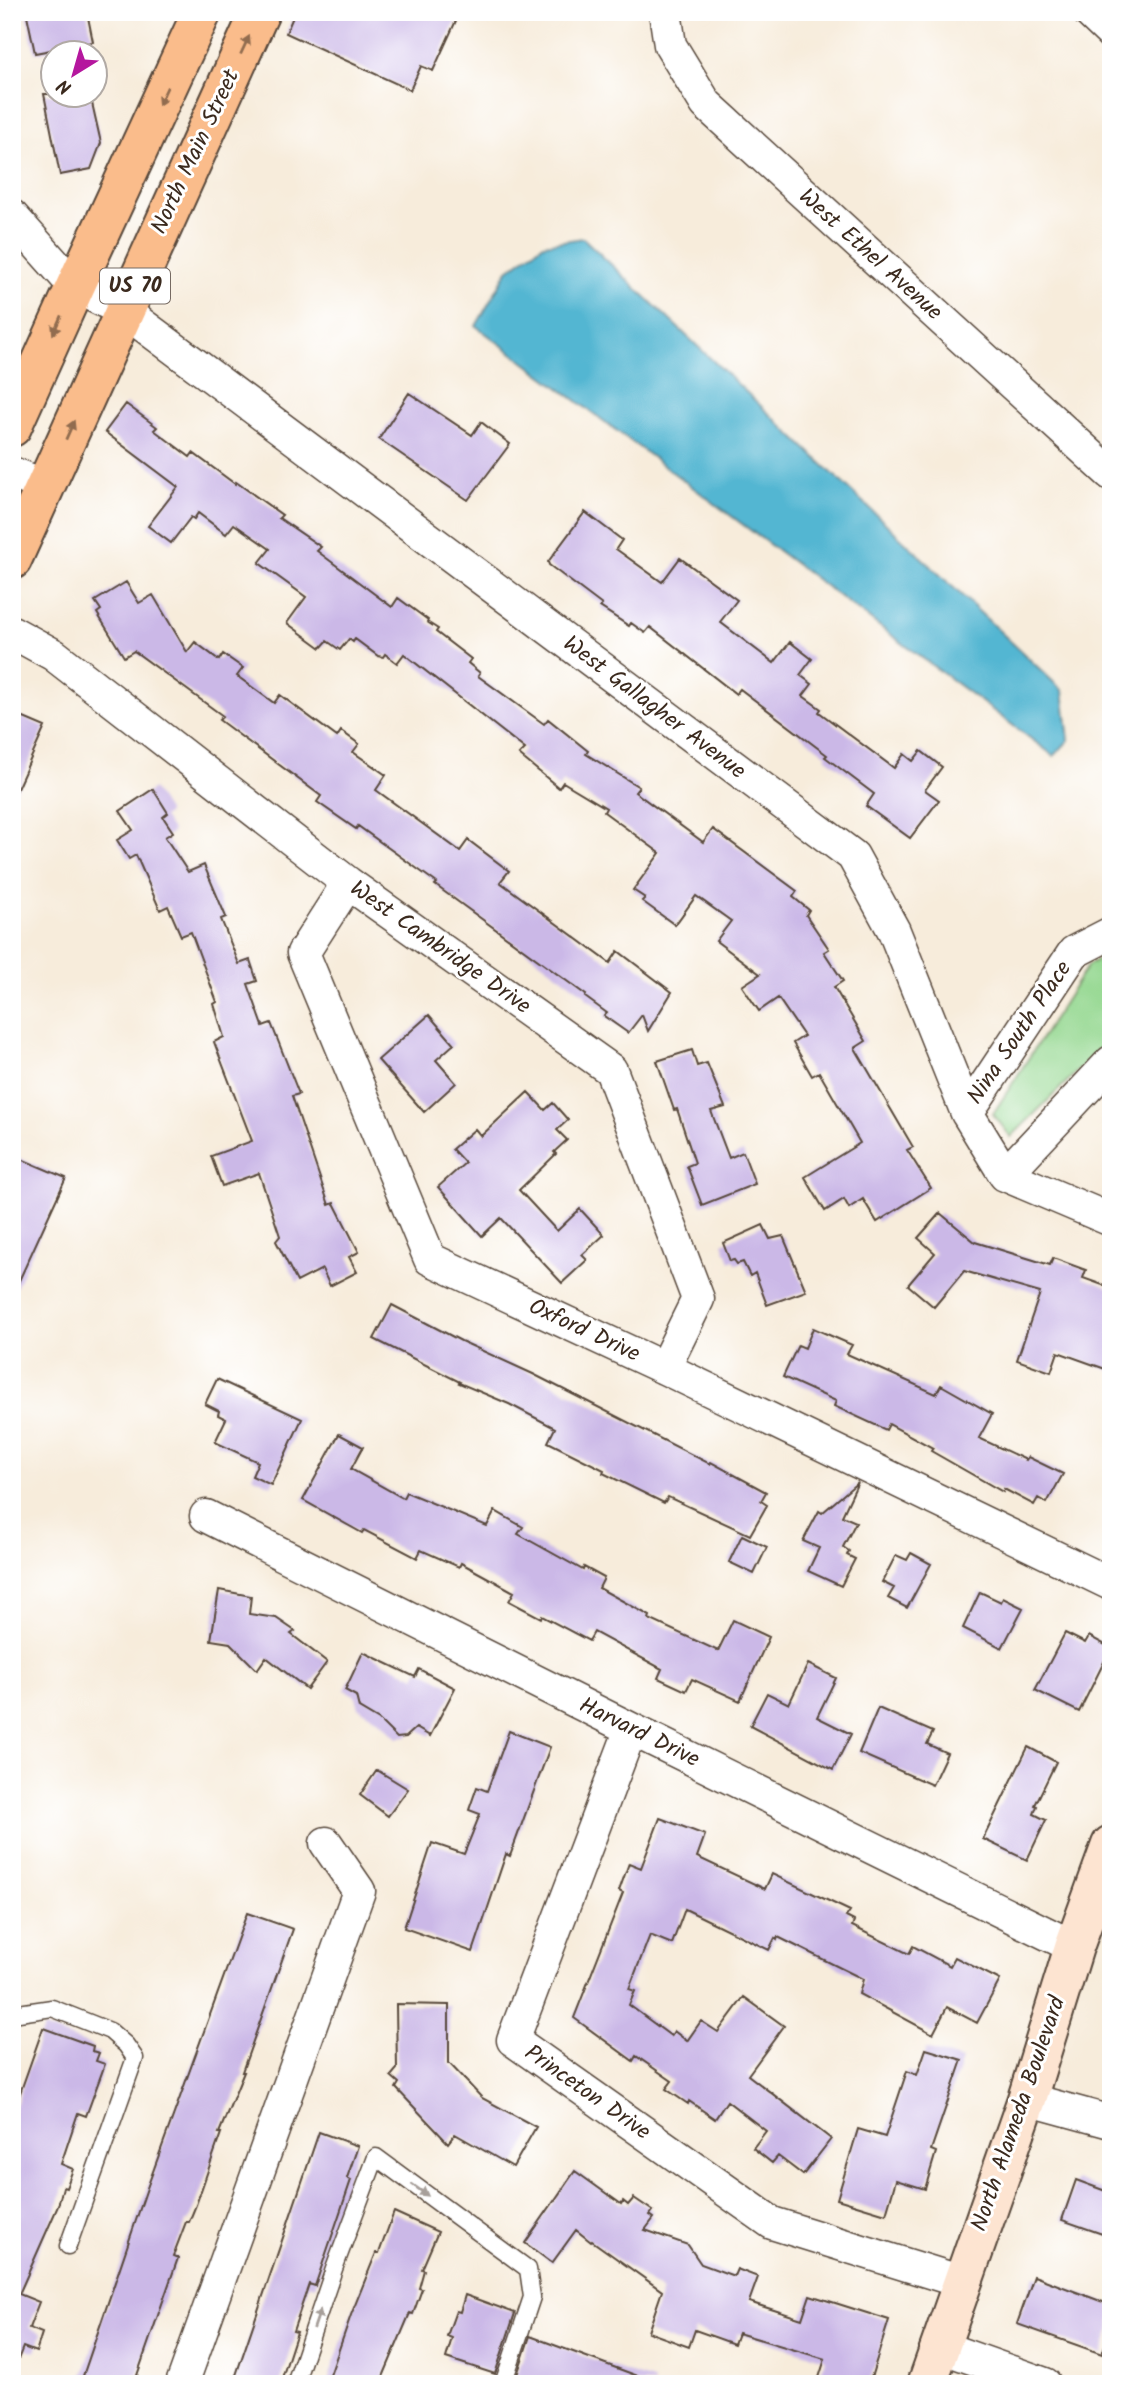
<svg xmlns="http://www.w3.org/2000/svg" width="1123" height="2396" font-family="Kalam,sans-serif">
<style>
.green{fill:#95d891;stroke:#688158;stroke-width:2}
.water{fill:#53b6d2;stroke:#477078;stroke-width:2}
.building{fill:#cbb8e7}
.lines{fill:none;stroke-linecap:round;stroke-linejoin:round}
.lane-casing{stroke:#57473a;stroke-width:19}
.street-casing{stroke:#57473a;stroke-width:35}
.secondary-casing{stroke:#57473a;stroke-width:42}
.primary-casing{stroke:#57473a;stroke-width:42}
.lane{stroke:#fff;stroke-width:16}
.street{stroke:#fff;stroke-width:32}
.secondary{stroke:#fde4d1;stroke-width:38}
.primary{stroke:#fabc8b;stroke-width:38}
.oneway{fill:#916c4f}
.oneway2{fill:#a79f9a}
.labels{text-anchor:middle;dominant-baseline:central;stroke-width:6;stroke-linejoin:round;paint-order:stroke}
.shield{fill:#fff;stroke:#766a62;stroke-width:2}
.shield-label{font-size:21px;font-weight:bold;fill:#3b2a1e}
.street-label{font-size:23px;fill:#3b2a1e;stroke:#fff}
</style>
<rect width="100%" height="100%" fill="#fff"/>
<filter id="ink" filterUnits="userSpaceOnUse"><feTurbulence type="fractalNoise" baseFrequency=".0143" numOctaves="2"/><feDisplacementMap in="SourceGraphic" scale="14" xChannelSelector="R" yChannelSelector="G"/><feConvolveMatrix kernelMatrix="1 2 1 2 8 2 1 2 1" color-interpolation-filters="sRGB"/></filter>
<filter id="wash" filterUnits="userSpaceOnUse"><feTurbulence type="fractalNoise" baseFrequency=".00686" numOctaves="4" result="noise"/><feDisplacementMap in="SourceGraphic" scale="28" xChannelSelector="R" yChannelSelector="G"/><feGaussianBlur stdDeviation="1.57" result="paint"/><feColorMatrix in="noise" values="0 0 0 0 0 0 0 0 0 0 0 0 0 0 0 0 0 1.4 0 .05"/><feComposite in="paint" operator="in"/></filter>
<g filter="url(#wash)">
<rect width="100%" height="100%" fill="#f7ecdb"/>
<!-- green -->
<path class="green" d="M1106,955H1111V1038L1011,1137L993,1114L1088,965Z"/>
<!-- water -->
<path class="water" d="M583,238L1063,691L1069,740L1054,756L476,326L508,270L544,244Z"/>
<g id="blocks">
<!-- building -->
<path class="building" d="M41,12H87L93,42L35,53L27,15Z
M295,12H460L433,71L421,66L410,90L286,33Z
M44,94H90L101,143L91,169L60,175Z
M409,393L472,435L481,422L510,444L468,500L379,439Z
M126,404L157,427L154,430L190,457L193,453L235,484L236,482L282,515L279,518L321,547L317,551L392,607L398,598L428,620L427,622L438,629L436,632L471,659L468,663L480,673L478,676L544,724L548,719L588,751L586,754L639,787L635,792L703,842L713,829L797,891L793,897L809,910L806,915L829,949L824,952L843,981L834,987L866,1041L855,1048L913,1147L907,1150L931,1188L877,1222L863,1199L849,1208L844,1199L825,1211L805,1177L860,1143L819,1072L812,1076L793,1043L804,1036L778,998L759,1011L742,986L760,974L716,941L731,921L696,896L675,925L642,901L645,898L633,890L660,853L604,812L606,808L563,782L559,788L519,755L525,749L404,654L397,663L385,654L383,657L378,656L355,639L353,642L349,639L340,650L327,641L321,648L287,623L306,597L259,563L270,549L234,524L226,534L198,513L194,519L191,517L171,543L148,526L178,487L105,432Z
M585,512L622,540L616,549L662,582L680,558L737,600L720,622L774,663L790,642L812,659L800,675L812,684L803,696L821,709L819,712L894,768L904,754L913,761L921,751L942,767L925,790L939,800L910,838L866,806L874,794L825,757L827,755L740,689L736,694L650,627L645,633L631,623L629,626L600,607L602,605L549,565L548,562Z
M126,582L139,603L153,595L187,652L195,642L219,660L223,654L243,668L237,676L274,703L280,695L337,737L341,731L359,744L353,752L386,775L376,790L460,851L468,840L509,871L500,882L610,963L618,951L672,992L648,1031L642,1015L628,1033L604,1016L607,1013L585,997L586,995L435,885L437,883L358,826L356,829L317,802L321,796L219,720L223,716L134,651L124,657L97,613L101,610L95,601Z
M12,713L45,727L12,800Z
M153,789L168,813L163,817L173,832L165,837L188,872L204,865L226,917L221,919L239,964L250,960L257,981L248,984L263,1026L271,1023L299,1094L292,1096L329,1205L334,1203L359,1252L349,1257L357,1272L330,1286L322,1269L297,1282L276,1241L280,1236L259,1173L222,1186L211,1156L252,1141L214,1042L224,1037L214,1004L217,1002L191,932L181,936L168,906L160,910L136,855L129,859L117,840L133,830L120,811Z
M429,1015L454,1044L436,1060L456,1083L424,1112L378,1060Z
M692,1050L697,1066L707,1063L725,1107L711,1111L729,1158L743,1152L755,1184L702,1205L687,1166L695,1163L677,1109L674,1110L657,1061Z
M528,1092L545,1110L553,1103L568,1120L557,1130L567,1140L554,1152L556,1154L519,1190L557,1231L580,1209L604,1235L582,1255L587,1260L562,1283L501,1218L482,1236L438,1187L465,1163L452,1149L475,1129L481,1136Z
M12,1155L66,1178L12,1296Z
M940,1213L975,1242L1050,1265L1053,1258L1086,1270L1083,1278L1111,1288V1371L1058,1352L1051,1372L1017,1360L1040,1293L964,1271L934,1307L908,1285L935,1253L918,1238Z
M763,1225L770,1239L783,1236L806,1291L767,1305L755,1273L750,1276L743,1262L737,1264L734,1260L730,1261L723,1243Z
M392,1305L461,1341L533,1374L710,1464L711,1462L766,1492L761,1501L767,1505L750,1535L668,1497L664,1503L603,1473L604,1470L548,1442L555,1428L509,1404L459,1383L460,1382L374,1339Z
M813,1328L852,1345L847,1354L936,1394L941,1385L992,1414L979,1438L1026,1460L1028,1457L1063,1474L1047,1503L1038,1498L1034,1505L1004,1489L1003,1492L931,1451L933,1448L889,1424L886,1430L834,1406L836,1401L783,1377L798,1345L805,1348Z
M217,1379L302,1419L271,1485L252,1476L258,1462L215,1442L226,1419L218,1415L219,1411L205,1404Z
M339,1434L363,1447L351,1469L403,1498L406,1492L487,1526L495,1511L523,1527L518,1534L583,1570L584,1567L604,1578L599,1588L650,1616L649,1619L718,1651L733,1620L769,1637L740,1701L692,1679L686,1691L658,1678L662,1669L594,1632L589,1641L542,1616L541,1618L509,1601L514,1592L461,1563L459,1567L421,1550L417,1558L364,1530L362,1533L303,1500Z
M858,1482L842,1516L856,1522L843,1547L849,1551L847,1555L855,1559L841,1586L808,1571L819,1548L803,1541L819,1511L822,1513Z
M742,1535L767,1547L754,1574L729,1562Z
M911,1553L931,1564L907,1608L888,1598L894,1588L882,1582L896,1555L907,1560Z
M219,1590L251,1596L249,1614L276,1618L295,1631L291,1634L327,1662L307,1689L266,1657L257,1670L230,1643L211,1640Z
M980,1592L1001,1602L1003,1598L1023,1608L1002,1648L963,1628Z
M1065,1633L1085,1643L1089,1636L1111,1648L1079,1712L1035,1690Z
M363,1652L415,1677L419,1669L455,1688L430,1736L416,1728L406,1737L397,1738L379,1720L359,1708L356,1696L345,1690Z
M808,1664L836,1678L817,1717L851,1734L833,1770L750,1726L767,1693L789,1704Z
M878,1708L933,1732L927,1744L947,1753L932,1785L859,1753Z
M509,1731L550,1747L510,1856L506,1854L473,1952L404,1928L432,1843L464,1854L480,1814L469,1810L477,1787L487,1791Z
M1028,1747L1056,1762L1035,1805L1037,1806L1034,1814L1046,1820L1027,1860L983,1839Z
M377,1770L408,1789L388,1816L360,1795Z
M660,1818L705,1835L697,1857L765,1889L772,1874L850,1911L846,1917L854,1921L852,1926L909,1954L913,1946L950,1966L955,1957L1000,1980L977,2023L947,2007L933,2034L859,1994L863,1979L778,1937L777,1940L775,1938L769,1950L685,1909L672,1944L650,1935L629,1989L635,1991L629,2005L671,2036L674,2031L687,2041L701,2021L718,2032L744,1997L784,2026L748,2075L831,2139L803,2175L778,2156L772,2163L753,2148L766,2131L727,2101L715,2119L689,2101L688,2104L666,2089L672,2081L636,2056L633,2061L574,2018L623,1893L619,1891L629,1863L641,1868Z
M247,1913L293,1929L242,2072H244L219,2133H221L196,2205L189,2222H186L173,2256L178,2258L134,2384H105L83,2376L147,2188Z
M396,2004L449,2005V2063L482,2098L536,2127L513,2167L455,2134L448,2143L396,2088L399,2083L391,2076L397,2069Z
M43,2028L93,2046L92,2051L99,2053L96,2061L105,2064L86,2116L78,2113L61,2164L73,2169L66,2188L63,2187L58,2206L19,2294L39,2302L29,2328L42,2333L36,2352L23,2347L15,2367H12V2116Z
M926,2049L962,2060L931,2150L936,2152L925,2189L896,2180L886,2214L837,2199L858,2129L885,2137L907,2071L917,2075Z
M319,2132L358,2146L347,2178L351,2180L331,2239L315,2286L309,2284L293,2331L297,2332L280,2384H233Z
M575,2171L621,2204L623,2201L628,2205L634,2198L653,2211L650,2215L654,2218L645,2230L688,2245L701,2264L734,2276L737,2269L758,2277L749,2302L802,2319L810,2295L889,2320L869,2384H817L825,2359L738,2333L734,2344L695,2330L689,2347L648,2332L662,2291L592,2241L591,2242L576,2230L552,2263L525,2243Z
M1076,2180L1111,2193V2237L1062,2220Z
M394,2212L438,2232L422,2269L424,2270L419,2288L422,2289L413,2314L410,2313L380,2384H327L351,2315L376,2253H379Z
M1034,2276L1111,2305V2328L1102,2354L1017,2324Z
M465,2295L515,2313L495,2374L446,2358L452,2338L447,2336L456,2311L460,2312Z
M530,2336L654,2382V2384H525L515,2381Z"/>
</g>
</g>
<g filter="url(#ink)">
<use href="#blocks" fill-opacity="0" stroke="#57473a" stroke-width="2"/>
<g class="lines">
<!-- lane casing -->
<g class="lane-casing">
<path id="lane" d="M12,2014L52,2008L110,2031L126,2045L135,2058L68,2246
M295,2384L334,2269L376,2157L528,2269L532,2297L503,2384"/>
</g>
<!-- street casing -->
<g class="street-casing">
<path id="street" d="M665,12L670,45L706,104L1111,474
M1089,12L1111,33
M12,216L75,287L124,311L853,856L894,931L967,1113L1005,1175L1111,1220
M12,473L45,486
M12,632L54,655L348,883L611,1070L698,1299L664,1368
M348,883L303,953L430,1259L664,1368L1111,1584
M967,1113L1074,952L1111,933
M1005,1175L1111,1062
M206,1516L631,1729L1074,1947
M631,1729L513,2040L772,2223L962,2282
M1027,2099L1111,2122
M941,2347L1045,2384
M182,2384L359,1891L326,1843"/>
</g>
<!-- secondary casing -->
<g class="secondary-casing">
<path id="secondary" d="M927,2384L1027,2099L1074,1947L1111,1845"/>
</g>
<!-- primary casing -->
<g class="primary-casing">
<path id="primary" d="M12,427L75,287L202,12
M12,560L260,12"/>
</g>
<!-- lane -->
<use href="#lane" class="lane"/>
<!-- street -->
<use href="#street" class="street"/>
<!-- secondary -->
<use href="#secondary" class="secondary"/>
<!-- primary -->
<use href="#primary" class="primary"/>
</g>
<!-- one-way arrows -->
<defs><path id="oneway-solid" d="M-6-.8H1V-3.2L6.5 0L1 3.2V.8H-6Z" transform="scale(1.75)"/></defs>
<g class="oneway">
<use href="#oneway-solid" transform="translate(245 45) rotate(-65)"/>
<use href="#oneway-solid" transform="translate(163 96) rotate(115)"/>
<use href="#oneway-solid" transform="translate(57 325) rotate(114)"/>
<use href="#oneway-solid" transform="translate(70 430) rotate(-66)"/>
</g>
<g class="oneway2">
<use href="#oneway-solid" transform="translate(420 2190) rotate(36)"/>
<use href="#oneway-solid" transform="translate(317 2319) rotate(-71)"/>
</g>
</g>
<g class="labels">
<!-- shield labels -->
<rect class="shield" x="100" y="268.5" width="70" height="35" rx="5"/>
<g class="shield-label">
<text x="135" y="286">US 70</text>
</g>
<!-- street labels -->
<g class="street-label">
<text transform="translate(196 152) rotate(-65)">North Main Street</text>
<text transform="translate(870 255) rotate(42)">West Ethel Avenue</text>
<text transform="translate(654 708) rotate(37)">West Gallagher Avenue</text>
<text transform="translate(440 948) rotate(35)">West Cambridge Drive</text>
<text transform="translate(1020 1033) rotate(-56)">Nina South Place</text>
<text transform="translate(584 1331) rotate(25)">Oxford Drive</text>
<text transform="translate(639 1733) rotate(26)">Harvard Drive</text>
<text transform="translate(587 2093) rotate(35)">Princeton Drive</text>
<text transform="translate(1019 2114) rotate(-71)">North Alameda Boulevard</text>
</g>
</g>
<!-- margin -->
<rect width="1123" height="2396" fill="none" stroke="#fff" stroke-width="42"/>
<!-- north arrow -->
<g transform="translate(74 74) rotate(217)"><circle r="33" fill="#ffffff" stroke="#b1aaa5" stroke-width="2"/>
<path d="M0-5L12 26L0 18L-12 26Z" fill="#b5179e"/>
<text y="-10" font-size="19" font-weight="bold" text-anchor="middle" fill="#3b2a1e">N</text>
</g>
</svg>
